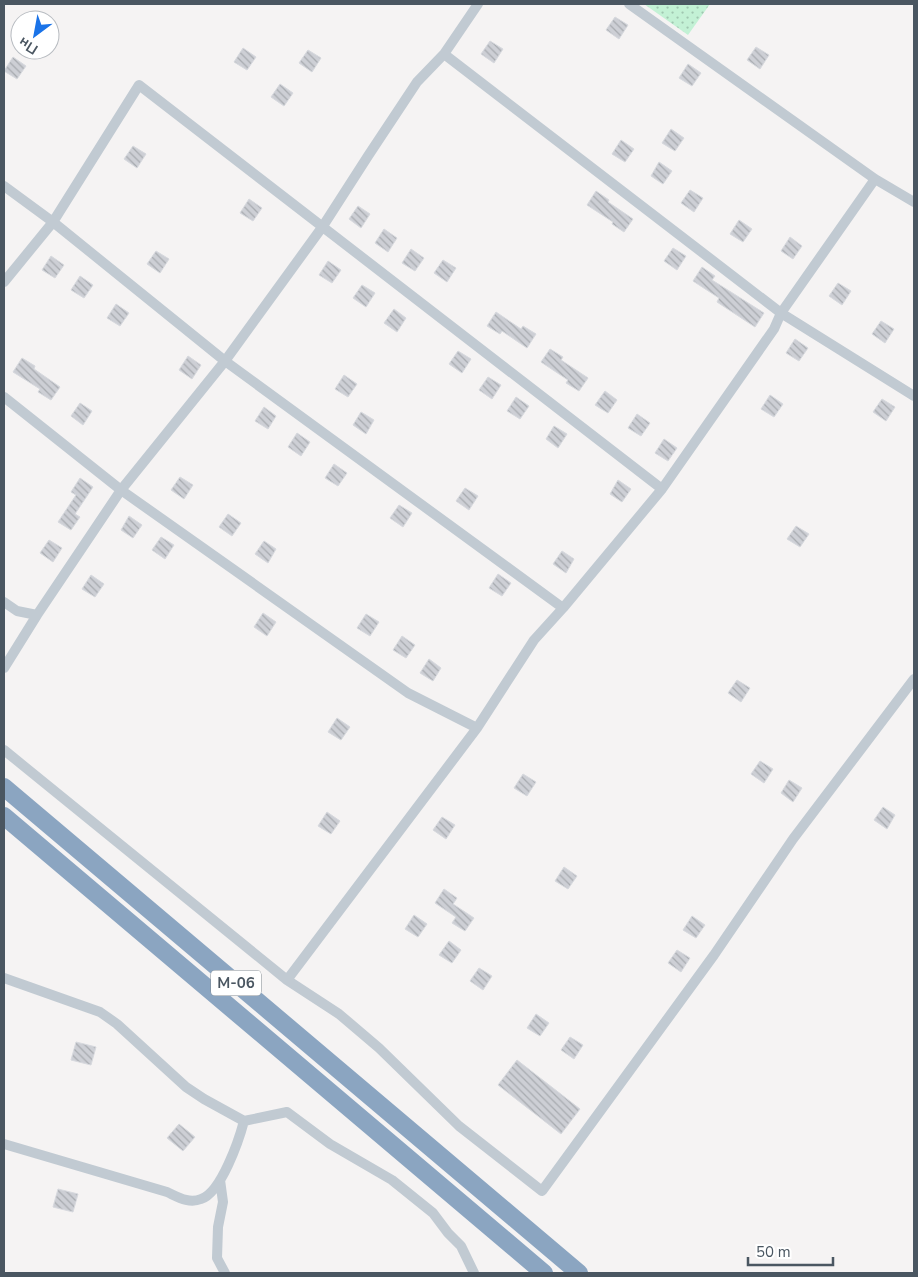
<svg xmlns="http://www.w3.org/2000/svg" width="918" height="1277" font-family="'Nunito Sans',sans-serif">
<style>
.garden{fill:url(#garden-dots)}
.building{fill:url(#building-back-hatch);stroke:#d7d9de}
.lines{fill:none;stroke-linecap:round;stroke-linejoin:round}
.street{stroke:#c1cad2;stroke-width:10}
.highway{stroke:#8ba5c1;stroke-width:18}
.labels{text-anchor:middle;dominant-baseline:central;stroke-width:4;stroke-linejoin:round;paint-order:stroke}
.shield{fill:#fff;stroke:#808990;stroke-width:1}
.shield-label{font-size:15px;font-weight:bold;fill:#4a5661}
</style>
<defs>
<pattern id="garden-dots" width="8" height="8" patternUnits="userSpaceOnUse" patternTransform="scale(1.25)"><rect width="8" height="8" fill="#c3f1d5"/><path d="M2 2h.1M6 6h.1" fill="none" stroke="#a0c6b0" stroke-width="1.8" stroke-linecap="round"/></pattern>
<pattern id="building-back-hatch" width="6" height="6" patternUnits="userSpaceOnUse" patternTransform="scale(1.25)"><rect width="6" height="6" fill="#cdcfd5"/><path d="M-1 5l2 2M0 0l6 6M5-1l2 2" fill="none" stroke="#a8abb0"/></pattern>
</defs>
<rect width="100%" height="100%" fill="#f5f3f3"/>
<!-- garden -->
<path class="garden" d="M644,4H710L688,35Z"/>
<!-- building -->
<path class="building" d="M615,17L628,25L619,39L606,30Z
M490,41L503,49L494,63L481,54Z
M756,47L769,55L760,69L747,60Z
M243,48L256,57L247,70L234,62Z
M308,50L321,58L312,72L299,63Z
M13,57L26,66L17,79L4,71Z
M688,64L701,73L692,86L679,78Z
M280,84L293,93L284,106L271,97Z
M671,129L684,138L675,151L662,143Z
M621,140L634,149L625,162L612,154Z
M133,146L146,154L137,168L124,159Z
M659,162L672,171L663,184L651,176Z
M690,190L703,198L694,212L681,203Z
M596,191L609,200L608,202L633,219L624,232L612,224L613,222L587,205Z
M249,199L262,208L253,221L240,213Z
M358,206L370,214L361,228L349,219Z
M739,220L752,229L743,242L730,234Z
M384,229L397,238L388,252L375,243Z
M790,237L802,246L793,259L781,251Z
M673,248L686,256L677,270L664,261Z
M411,249L424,258L415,271L402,263Z
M156,251L169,259L160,273L147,264Z
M51,256L64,265L55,278L42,270Z
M443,260L456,268L447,282L434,273Z
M328,261L341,270L332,283L319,275Z
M702,267L715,276L712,280L764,313L755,327L717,302L719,298L693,281Z
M80,276L93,285L84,298L71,290Z
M838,283L851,291L842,305L829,296Z
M362,285L375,293L366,307L353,298Z
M116,304L129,313L120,326L107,318Z
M394,309L406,318L397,332L384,323Z
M496,312L521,329L523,326L536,334L527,348L502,331L500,334L487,326Z
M881,321L894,329L885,343L872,334Z
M795,339L808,348L799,361L786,353Z
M550,349L563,357L561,360L588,378L579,391L566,383L568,380L541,362Z
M458,351L471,359L462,373L449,364Z
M188,356L201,365L192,379L179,370Z
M22,358L35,366L34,369L60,387L51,400L38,392L40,389L13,372Z
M344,375L357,384L348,397L335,389Z
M488,377L501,385L492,399L479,390Z
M605,391L617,400L608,413L595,405Z
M770,395L783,404L774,417L761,409Z
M516,397L529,406L520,419L507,411Z
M882,399L895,407L886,421L873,412Z
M80,403L92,411L83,425L71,416Z
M264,407L276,416L268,429L255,421Z
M361,412L374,420L366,434L353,425Z
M637,414L650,423L641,436L628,428Z
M554,426L567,434L558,448L546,439Z
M297,433L310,442L301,456L288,447Z
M664,439L677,448L668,461L655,453Z
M334,464L347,473L338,486L325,478Z
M180,477L193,485L184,499L171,490Z
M80,478L93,487L75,514L80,517L71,530L58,522L76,495L71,492Z
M618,480L631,489L622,502L610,494Z
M465,488L478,496L469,510L456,501Z
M399,505L412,513L403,527L390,518Z
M228,514L241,523L232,536L219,527Z
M129,516L142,525L133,538L121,530Z
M796,526L809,534L800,547L787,539Z
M161,537L174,545L165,559L152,550Z
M49,540L62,548L53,562L40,553Z
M264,541L276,549L268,563L255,554Z
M562,551L574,559L566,573L553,564Z
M498,574L511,583L502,596L489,588Z
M91,575L104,584L95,597L82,589Z
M263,613L276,622L267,636L254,627Z
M366,614L379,622L370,636L357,628Z
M402,636L415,645L406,658L393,650Z
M429,659L441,668L433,681L420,673Z
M737,680L750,688L741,702L728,693Z
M337,718L350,727L341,740L328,732Z
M760,761L773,769L764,783L751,774Z
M523,774L536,782L527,796L514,788Z
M789,780L802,788L793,802L781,793Z
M883,807L895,815L887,829L874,820Z
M327,812L340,821L331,834L318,826Z
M442,817L455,825L446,839L433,830Z
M564,867L577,876L568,889L555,881Z
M444,889L457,898L453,904L474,918L465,931L452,923L456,917L435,903Z
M414,915L427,924L418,937L405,929Z
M692,916L705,925L696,938L683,930Z
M449,941L461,950L452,963L439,955Z
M677,950L690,958L681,972L668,963Z
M479,968L492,976L483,990L470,981Z
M536,1014L549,1023L540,1036L527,1028Z
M570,1037L583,1045L574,1059L561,1050Z
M76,1042L96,1047L91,1065L71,1060Z
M517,1060L580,1109L561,1134L498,1085Z
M179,1124L195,1137L183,1151L167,1138Z
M58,1189L78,1194L73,1212L53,1207Z"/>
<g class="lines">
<!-- street -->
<path class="street" d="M629,4L875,179L914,202
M444,54L781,313L914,396
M4,186L53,222L225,361L563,608
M4,282L53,222L139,85L662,489
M4,397L121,490L408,693L477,728
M4,602L17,611L37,615L121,490L225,361L323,226L368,156L417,82L444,54L478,4
M4,668L37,615
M4,750L287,980L339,1014L379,1048L459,1126L542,1191L714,955L793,839L914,679
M4,978L100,1012L117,1024L186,1087L204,1099L244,1121L287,1112L330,1144L392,1180L433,1213L448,1233L461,1246L474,1273
M287,980L477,728L534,640L563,608L662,489L774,329L781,313L875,179
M4,1144L167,1192C178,1197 189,1204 201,1199C221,1193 239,1140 244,1121
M220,1180L223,1202L218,1227L217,1258L225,1273"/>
<!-- highway -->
<path class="highway" d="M4,787L579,1273
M4,816L544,1273"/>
</g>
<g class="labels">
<!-- shield labels -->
<rect class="shield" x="211" y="970.5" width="50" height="25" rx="4"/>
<g class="shield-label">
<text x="236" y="983">М-06</text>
</g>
</g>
<!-- border -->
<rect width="918" height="1277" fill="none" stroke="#4a5661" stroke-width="10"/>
<!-- north arrow -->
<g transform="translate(35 35) rotate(212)"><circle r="24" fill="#ffffff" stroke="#b7bbc0"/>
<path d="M0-4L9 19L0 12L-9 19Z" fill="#1a73e8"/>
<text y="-8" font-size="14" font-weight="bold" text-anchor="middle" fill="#4a5661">Пн</text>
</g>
<!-- scale -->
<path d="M748 1257v8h85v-8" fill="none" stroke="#4a5661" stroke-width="2.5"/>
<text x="756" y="1257" font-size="15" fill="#4a5661" stroke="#ffffff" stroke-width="4" paint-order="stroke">50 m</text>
</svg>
